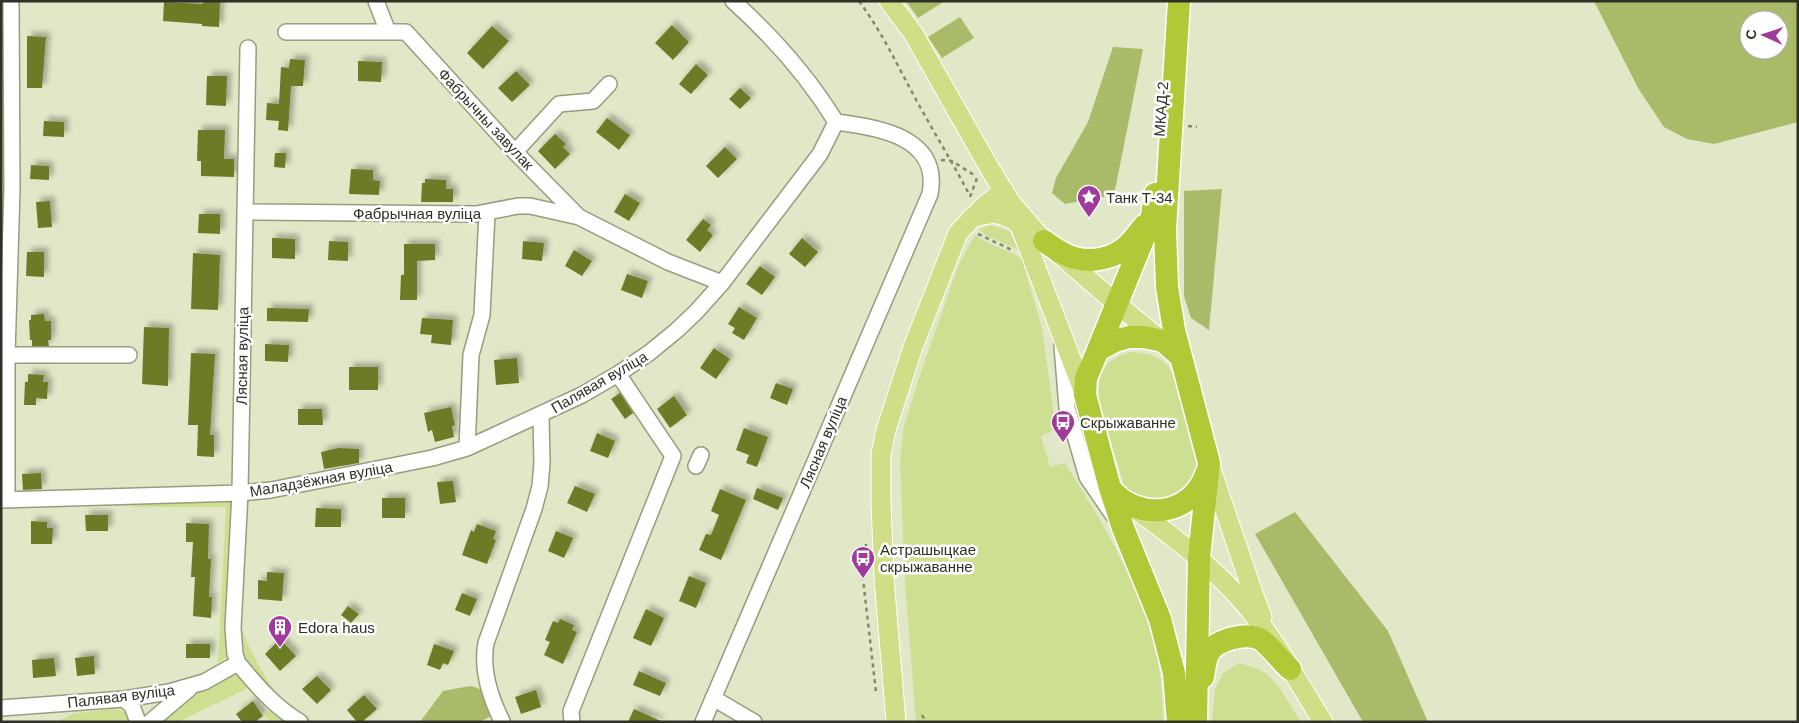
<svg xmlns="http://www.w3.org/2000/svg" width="1799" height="723" font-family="Helvetica,sans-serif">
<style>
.green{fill:#cddf90}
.forest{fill:#a9bb68;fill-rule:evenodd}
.building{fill:#6c7c27;filter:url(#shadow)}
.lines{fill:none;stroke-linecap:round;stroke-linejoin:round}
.minor-casing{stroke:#959d7d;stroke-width:18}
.major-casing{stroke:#fff;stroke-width:21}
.highway-casing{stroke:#fff;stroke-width:25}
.path{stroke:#838872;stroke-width:2.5;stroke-dasharray:4 4;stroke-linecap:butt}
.minor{stroke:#fff;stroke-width:15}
.major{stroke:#d0df87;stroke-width:19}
.highway{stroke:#b0ca37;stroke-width:22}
.labels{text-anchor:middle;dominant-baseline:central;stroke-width:5;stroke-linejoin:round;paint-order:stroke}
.street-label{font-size:15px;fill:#2e3125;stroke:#fff}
.poi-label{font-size:15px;fill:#2e3125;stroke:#fff;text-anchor:start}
</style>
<defs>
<filter id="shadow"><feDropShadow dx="4.5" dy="-4.5" stdDeviation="2.5" flood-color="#0004"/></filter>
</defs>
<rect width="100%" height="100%" fill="#e0e8c7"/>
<!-- green -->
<path class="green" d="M991,225L1009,231L1019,250L987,236L979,229Z
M975,235C989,246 1007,249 1022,259L1042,329L1056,429L1041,436L1050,467L1065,463C1101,521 1144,589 1157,657C1161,678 1163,701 1163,722H916L905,582L900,460L904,426L922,369L959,264Z
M1131,352C1149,353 1163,356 1172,373L1198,461V469L1186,493L1153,503L1130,492L1123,483L1099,399C1098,371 1104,360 1131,352Z
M133,500H230L233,502L228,654L225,659L218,663L226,507H133Z
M239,624C251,652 268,689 292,709C299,715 307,718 315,722H306L287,710L243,659Z
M1238,663C1246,665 1256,667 1264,672C1278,681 1292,708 1301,722H1212L1215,689L1223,673Z
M238,675L242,677L290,722H272L265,717L270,710L248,688L178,722H156C180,703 206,679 238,675Z
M111,709C123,710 128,711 135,722H57L72,714Z"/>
<!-- forest -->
<path class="forest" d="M906,1H945L918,18Z
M1594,1H1798V122L1714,144L1687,139L1664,127L1638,88ZM1749,20H1779V50H1749Z
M960,17L974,38L942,58L928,37Z
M1113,47L1143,49L1114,195L1065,204L1052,193L1056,178L1088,122Z
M1222,189L1209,330L1191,318L1184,296V191Z
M1295,512L1388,631L1428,722H1363L1255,534Z
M470,686C490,690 488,699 492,716L479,722H420L443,691Z"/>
<!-- building -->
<path class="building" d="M203,1H220L219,27L202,26V24L163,21L164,2L203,4Z
M672,25L689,42L673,60L655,43Z
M492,26L509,41L483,69L467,53Z
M27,36L46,37L42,88H27Z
M290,59L305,60L303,86H291L288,131L278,130L279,121L266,120L267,103L279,104L281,67L289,68Z
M358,61L382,62L381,82L358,81Z
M696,64L708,75L691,94L679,84Z
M516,71L530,85L512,102L498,88Z
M207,76H227L226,106L206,105Z
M740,88L751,98L740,109L729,99Z
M607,118L630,135L619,150L596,132Z
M44,121L64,122V137L43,136Z
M198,130H225L224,159H234V177L201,176V161H197Z
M555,134L566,144L563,147L570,154L555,169L538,151Z
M725,147L737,159L718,178L706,166Z
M275,153H286L285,168L274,167Z
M31,165L49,166V180L30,179Z
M351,169L373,170V180L380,181L379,195L349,194Z
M425,179L446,180V189H453V202H421L422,183H425Z
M625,194L640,203L629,221L614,212Z
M50,201L52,227L38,228L36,202Z
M199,214H220V234L198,233Z
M703,219L711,225L707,230L713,235L700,252L686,240Z
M272,238L295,239V259L272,258Z
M802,238L818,252L805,267L789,254Z
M329,241L348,242V261L328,260Z
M523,241L544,243L542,261L522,259Z
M404,244H435V260L417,261V300H400L401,275H404Z
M574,250L592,261L582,276L565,266Z
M27,252H44V277L26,276Z
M193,253L220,255L218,310L191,309Z
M760,266L775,277L762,295L746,284Z
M627,274L648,281L642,298L621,290Z
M739,307L757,318L744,340L732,333L735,328L728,324Z
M267,308L309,309L308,322L267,321Z
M44,314L45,321H51V340H48L49,346H32V340H30L29,320H31V315Z
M422,318L453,320L451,345L431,343L432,335L420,334Z
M144,327L169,328L168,386L142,384Z
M265,344L289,345L288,362L265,361Z
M714,348L730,359L716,379L700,368Z
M191,353L215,354L210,435H214V457L197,456L198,425H188Z
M517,358L519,383L496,385L494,360Z
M349,367H378V390H349Z
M28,374L44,375L43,382H48L47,399L36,398V405H24L25,382H28Z
M776,383L793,389L787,405L770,398Z
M620,393L633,413L625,419L611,399Z
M674,396L687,415L670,428L657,409Z
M451,407L455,425L452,426L454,437L435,442L432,430L428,432L424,413Z
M298,409H322L323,425H298Z
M744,428L768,437L757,467L746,463L749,455L736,450Z
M597,433L615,441L608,458L590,451Z
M339,448L359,449V463L324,469L321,452Z
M41,473L42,489L23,490L22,474Z
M453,481L456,502L440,504L437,482Z
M575,486L595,494L587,512L567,503Z
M757,488L783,498L778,510L753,499Z
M720,489L746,500L721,560L699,550L706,534L711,535L719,515L711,511Z
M382,498H405V518H382Z
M316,508L341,509V527H315Z
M85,515H108V531H86Z
M31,521L47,522V528H53L52,544H31Z
M186,523L209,524L208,559H211L209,597H212L211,618L193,616L195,577H191L193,542H186Z
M477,524L496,531L493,539L496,540L487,564L462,555L471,530L474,532Z
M556,531L573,538L564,558L548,551Z
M267,572L284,573L282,601L258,599V580L267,581Z
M689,576L706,583L696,608L679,601Z
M462,593L477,599L470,616L455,610Z
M348,606L359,614L351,623L341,615Z
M646,609L664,618L651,646L633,638Z
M560,619L574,625L572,630L577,632L563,664L544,655L550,642L545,640L553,621L558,623Z
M280,639L296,656L280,671L265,654Z
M186,644H210V658H186Z
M434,644L454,651L448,665L443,663L440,670L427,665Z
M94,656L95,674L77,676L75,658Z
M54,658L56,676L33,678L32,660Z
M639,671L666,683L660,696L633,685Z
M317,676L331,690L317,704L302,689Z
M536,690L541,707L521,714L515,697Z
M364,695L377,709L362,722H357L347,710Z
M253,701L263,716L255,722H242L236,714Z
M634,709L663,722H628Z"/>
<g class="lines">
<!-- minor casing -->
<g class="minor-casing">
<path id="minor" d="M376,1L388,32
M286,32H406L515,152L578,216
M515,152L559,104L593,101L609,84
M245,212L476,214L518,206H530L579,217L668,262L722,283
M1062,346L1067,408L1087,477L1113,515
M1,355H129
M467,448L471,355L482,315L487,213
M696,466L701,455
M7,499V355L12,189L11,1
M1,500L240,493L271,490L397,465L432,458L467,448L582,395L618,374L649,353L676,331L696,312L722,283L820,154L836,122
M238,663L235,654L233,628L240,493L248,48
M713,698L754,722
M124,699L132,706L138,722
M1,708L124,699L169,692L204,682L238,663C257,686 275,707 300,722
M150,722L189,689
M500,722L502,721C490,697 481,670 486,643L534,509L540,486L542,463L541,415
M572,722L571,711L673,456L618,374
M703,722L930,194C941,137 878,127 836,122C809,78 772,36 733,1"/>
</g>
<!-- major casing -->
<g class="major-casing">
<path id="major" d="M889,1L913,33L990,169L1011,203L1044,241L1118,305L1162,341
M971,218C992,212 1001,211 1019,224
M1017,218L1085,395
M1209,463L1253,593L1262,617
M1132,507C1169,533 1204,560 1235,593C1269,629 1297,680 1323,722
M896,722L884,578L881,503V454L886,430L913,347L958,233L984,206L1003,191"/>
</g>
<!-- highway casing -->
<g class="highway-casing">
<path id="highway" d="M1179,1L1165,229L1167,287L1174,330L1209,463L1199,557L1196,722
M1044,241C1054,248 1064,256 1075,258C1093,263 1116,258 1129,244C1134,239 1139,232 1144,226
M1098,350L1146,232L1152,216L1155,194
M1110,488C1137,522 1191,517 1206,474
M1203,677C1204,670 1205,661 1208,654C1215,640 1245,632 1260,639C1267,643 1283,663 1290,669
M1178,722L1174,673L1160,619L1123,528L1110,488L1085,395L1086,378L1098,350L1115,341L1129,337H1144L1163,341L1180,356"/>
</g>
<!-- path -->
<path class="path" d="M859,1C884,35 899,69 919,105C936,136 954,165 970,196
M1188,126L1197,127
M941,160L952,161L974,175
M970,197L977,178
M978,234L1012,250
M866,544L863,579L876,692
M922,715L926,722"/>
<!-- minor -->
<use href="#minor" class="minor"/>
<!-- major -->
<use href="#major" class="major"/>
<!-- highway -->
<use href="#highway" class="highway"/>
</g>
<!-- icons -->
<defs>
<g id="sight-pin" transform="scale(1.25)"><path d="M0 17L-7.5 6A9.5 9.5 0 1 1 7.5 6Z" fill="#a13a9d" stroke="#fff"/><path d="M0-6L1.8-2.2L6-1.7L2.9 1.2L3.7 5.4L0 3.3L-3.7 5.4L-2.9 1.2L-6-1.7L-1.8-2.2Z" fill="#fff"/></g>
<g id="bus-pin" transform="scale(1.25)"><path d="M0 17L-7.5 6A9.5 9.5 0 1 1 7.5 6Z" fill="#a13a9d" stroke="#fff"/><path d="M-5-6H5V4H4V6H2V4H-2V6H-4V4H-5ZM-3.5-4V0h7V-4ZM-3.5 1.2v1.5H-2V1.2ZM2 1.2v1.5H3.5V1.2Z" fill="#fff"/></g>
<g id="building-pin" transform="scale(1.25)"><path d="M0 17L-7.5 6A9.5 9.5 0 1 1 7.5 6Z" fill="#a13a9d" stroke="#fff"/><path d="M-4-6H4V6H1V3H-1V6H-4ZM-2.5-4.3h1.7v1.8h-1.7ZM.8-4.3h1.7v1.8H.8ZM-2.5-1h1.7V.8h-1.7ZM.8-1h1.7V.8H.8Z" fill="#fff"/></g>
</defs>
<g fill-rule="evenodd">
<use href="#sight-pin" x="1089" y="197"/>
<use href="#bus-pin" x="1063" y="422"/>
<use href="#bus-pin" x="863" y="558"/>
<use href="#building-pin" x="280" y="627"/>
</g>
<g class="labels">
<!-- street labels -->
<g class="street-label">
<text transform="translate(1161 109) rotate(-86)">МКАД-2</text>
<text transform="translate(486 119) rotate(47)">Фабрычны завулак</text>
<text x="417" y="213">Фабрычная вуліца</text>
<text transform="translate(242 356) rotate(-89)">Лясная вуліца</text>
<text transform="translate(599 382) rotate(-30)">Палявая вуліца</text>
<text transform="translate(823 442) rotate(-67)">Лясная вуліца</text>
<text transform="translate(321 479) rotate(-10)">Маладзёжная вуліца</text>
<text transform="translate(121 696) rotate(-7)">Палявая вуліца</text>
</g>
<!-- poi labels -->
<g class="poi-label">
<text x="1106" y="197">Танк Т-34</text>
<text x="1080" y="422">Скрыжаванне</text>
<text x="880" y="549">Астрашыцкае<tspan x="880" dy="17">скрыжаванне</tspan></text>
<text x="298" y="627">Edora haus</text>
</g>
</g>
<!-- border -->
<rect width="1799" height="723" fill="none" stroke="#2e3125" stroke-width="5"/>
<!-- north arrow -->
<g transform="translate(1764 35) rotate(273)"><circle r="24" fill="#ffffff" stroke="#abada8"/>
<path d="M0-4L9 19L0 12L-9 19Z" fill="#a13a9d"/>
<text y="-8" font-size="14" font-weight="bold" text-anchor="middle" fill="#2e3125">С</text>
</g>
</svg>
